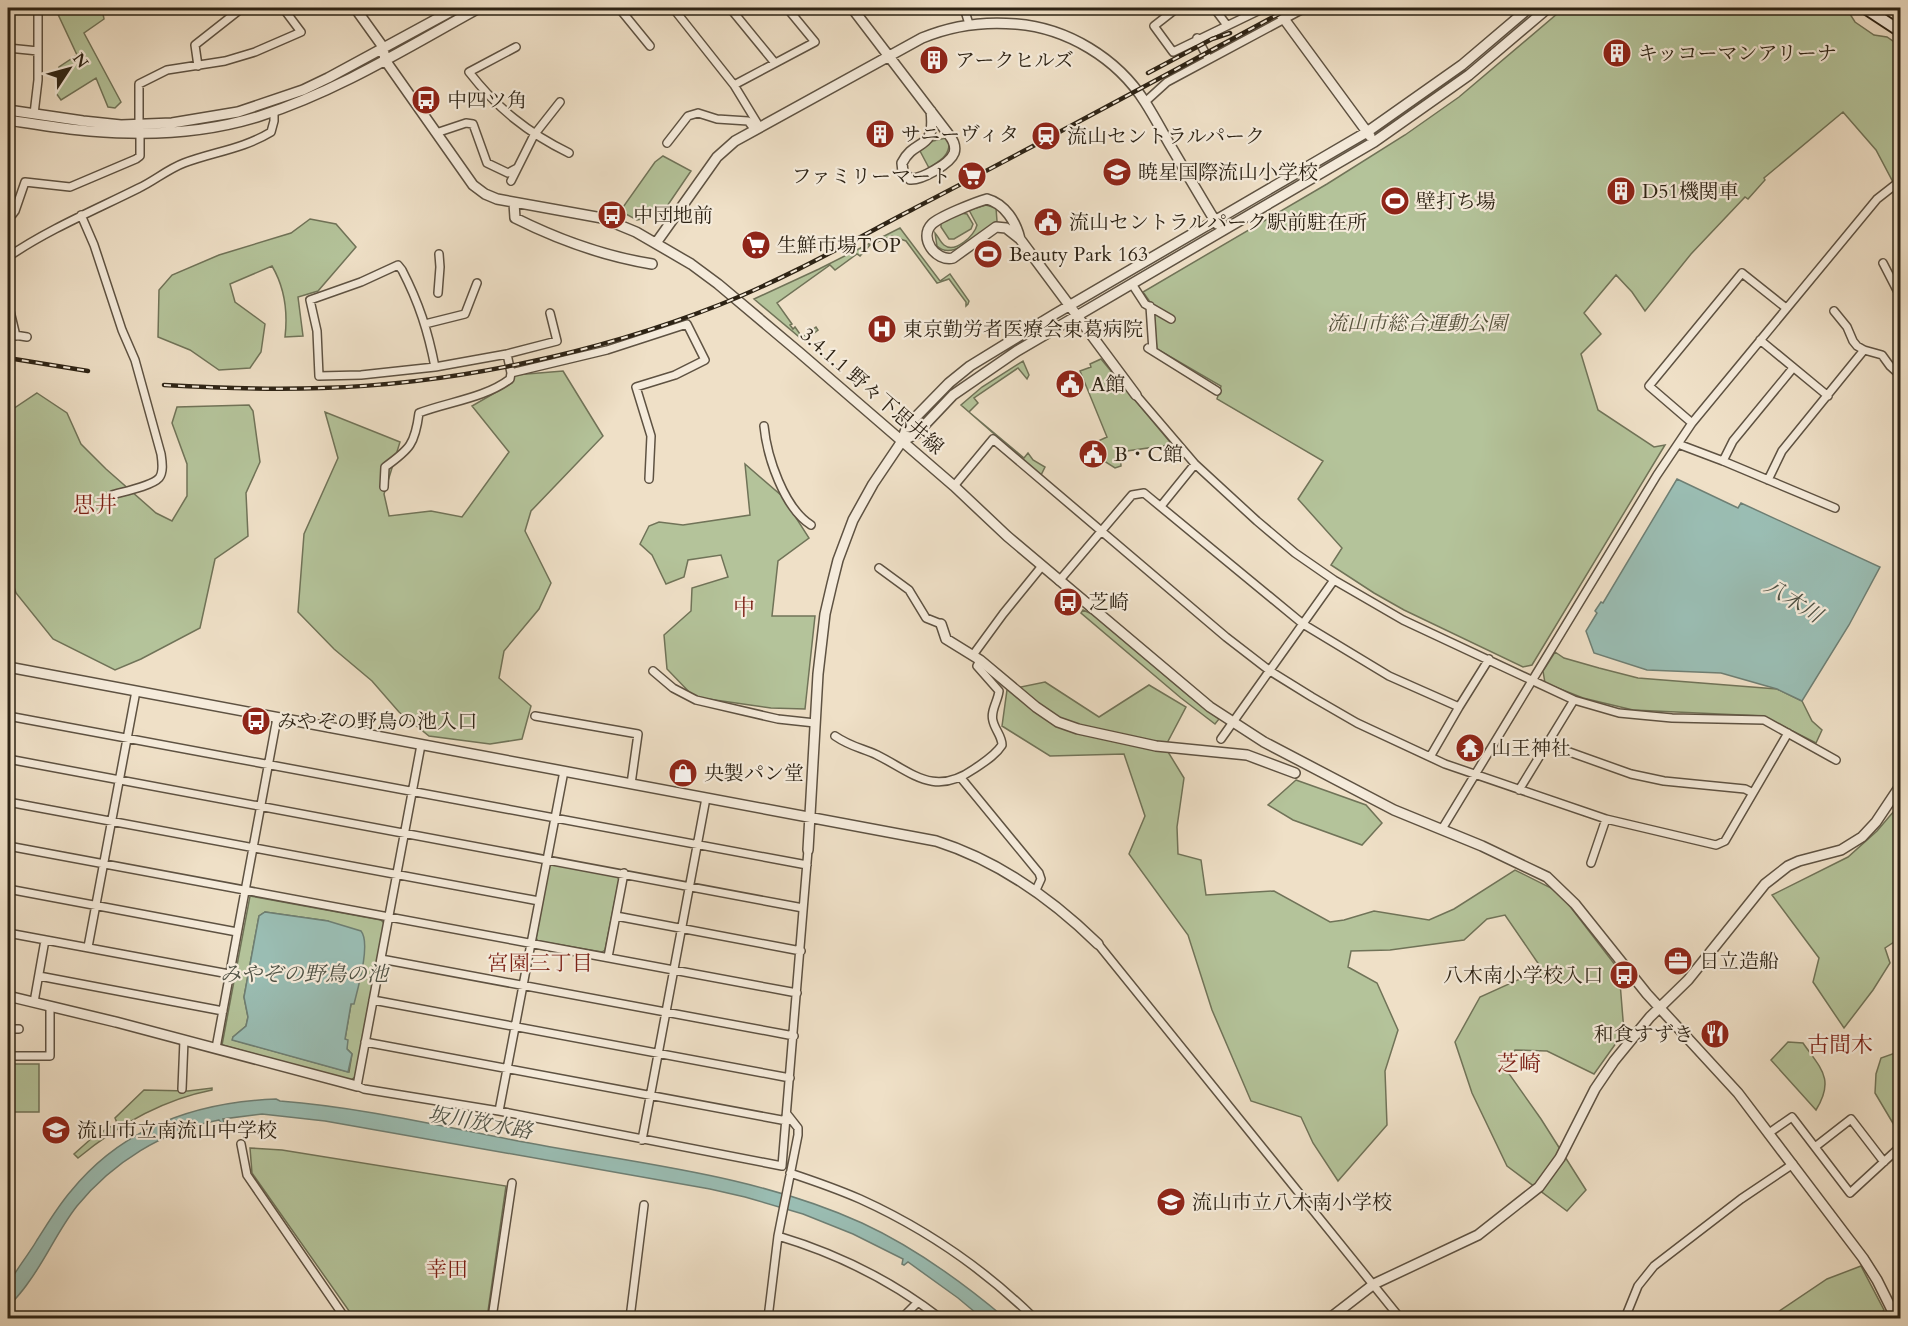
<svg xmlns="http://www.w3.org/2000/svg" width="1908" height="1326" font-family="Cardo,'Noto Serif JP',serif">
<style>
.green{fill:#b4c39a;stroke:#707358;stroke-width:1.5;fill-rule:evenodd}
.water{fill:#9abdb3;stroke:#6e7f74;stroke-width:1.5}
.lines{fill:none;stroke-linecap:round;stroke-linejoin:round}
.minor-casing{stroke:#5e5242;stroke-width:10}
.tertiary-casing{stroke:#5e5242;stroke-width:12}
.secondary-casing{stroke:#2d2315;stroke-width:14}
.minor{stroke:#f5ebdb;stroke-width:7}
.tertiary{stroke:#f5ebdb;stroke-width:9}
.secondary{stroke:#f5ebdb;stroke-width:10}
.rail-casing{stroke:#2d2315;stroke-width:4.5}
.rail{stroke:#f5ebdb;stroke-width:2;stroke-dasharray:7;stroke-linecap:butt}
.labels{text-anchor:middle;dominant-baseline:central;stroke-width:4.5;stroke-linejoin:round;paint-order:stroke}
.poi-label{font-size:20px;fill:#2d2315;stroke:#f5ebdb;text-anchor:start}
.park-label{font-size:20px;font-style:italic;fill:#56533d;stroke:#f5ebdb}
.street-label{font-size:20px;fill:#2d2315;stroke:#f5ebdb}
.water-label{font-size:21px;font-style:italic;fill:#4e5144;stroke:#f5ebdb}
.neighbourhood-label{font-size:21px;fill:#7a1f14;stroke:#f5ebdb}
.quarter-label{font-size:22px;fill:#7a1f14;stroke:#f5ebdb}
</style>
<rect width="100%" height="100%" fill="#efe0c7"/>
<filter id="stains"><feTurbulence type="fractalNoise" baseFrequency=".00333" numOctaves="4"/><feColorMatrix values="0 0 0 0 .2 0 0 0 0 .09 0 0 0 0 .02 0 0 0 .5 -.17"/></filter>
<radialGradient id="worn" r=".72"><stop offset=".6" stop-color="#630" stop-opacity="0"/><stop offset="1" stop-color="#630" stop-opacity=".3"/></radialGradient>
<!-- green -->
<path class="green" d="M60,8H114L103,14L104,19L84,33L121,102L115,108L108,107L96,78L61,100L56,93L59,67L77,55L56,10Z
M1564,8H1840L1850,14L1855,22L1874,35L1887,37L1900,46V176L1893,182L1876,150L1843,112L1764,178L1765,180L1748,199L1745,197L1691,254L1645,311L1632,292L1616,275L1584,313L1601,334L1581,354L1598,410L1654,447L1665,445L1532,665L1523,667L1404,610L1374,593L1331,565L1342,548L1298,499L1323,461L1217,399L1221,386L1157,349L1153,316L1157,312L1143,292L1327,184L1405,135L1459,97Z
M946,138L949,142C950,156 939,161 929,168L920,151L933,141Z
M663,156L691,171L661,215L637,220L622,212L621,210L655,162Z
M986,205L996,208L997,221C983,231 953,262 937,246L935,233C938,236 940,242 944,245C955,254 975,235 977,225L969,210Z
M961,213L967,214L973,224L971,229L954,239H949L941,227V223Z
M310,219L336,224L356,247L318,291L298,297L303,336L285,337C288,311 285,288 272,266L230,284L235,302L265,324L261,352L250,368L219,370L190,350L158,337L159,290L172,275L219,255L291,233Z
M900,228L940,281L950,274L969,301L968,304L966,306V302L949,279L937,283L906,241L892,236L870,245L860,256L857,254L835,270L830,265L777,303L792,324L790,325L793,329L795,327L802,337L816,327L818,330L804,341L754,299L819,269Z
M1101,359L1170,442L1169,445L1120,452L1121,466L1115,468L1104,461L1106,456L1098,452L1101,447L1098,441L1107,437L1080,371L1091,367L1090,364Z
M1023,361L1029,375L1027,379L1018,368L974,398L978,403L969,412L1024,458L1028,453L1033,460L1045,467L1041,475L961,405L982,387Z
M563,371L603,436L531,511L525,531L551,583L539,609L504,651L499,678L531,706L522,739L490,744L429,736L399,712L372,681L334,649L298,612L304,534L338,458L325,412L400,442L384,494L389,516L431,511L462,517L509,452L472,406L512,383L515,375Z
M37,393L67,413L81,444L106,469L156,513L172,521L187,496V464L172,423L177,407L249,405L253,411L260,462L246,493L248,536L215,559L200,628L141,659L115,670L53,639L16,593L8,569V415L10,411Z
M745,464L782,496L809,538L778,561L772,616H815L805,709L771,708L694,697L667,669L664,635L691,611L692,588L728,577L721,555L688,560L684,577L666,584L652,555L640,544L649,526L659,522L683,525L750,515Z
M1083,610L1092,614L1189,696L1219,719L1215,724L1181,698L1081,613Z
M1555,652L1564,658L1599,668L1638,678L1777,689L1802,701L1812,721L1822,730L1816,743L1763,716L1633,710L1583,698L1545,683L1543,671Z
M1045,682L1099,717L1149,685L1186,707L1165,747L1184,778L1177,827L1178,854L1201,860L1206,895L1274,891L1330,922L1344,920L1374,911L1429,920L1454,909L1515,870L1559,892L1619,970L1624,1032L1594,1074L1547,1051L1515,1050L1507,1071L1541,1119L1586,1190L1567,1211L1507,1166L1472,1093L1455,1042L1480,997L1542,969L1505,915L1487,919L1464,940L1390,950L1351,951L1348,967L1377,983L1398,1030L1385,1071L1387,1125L1338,1181L1313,1143L1301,1117L1251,1101L1212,1010L1188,935L1129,854L1145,816L1124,754L1050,756L1002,726L1007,690Z
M1296,780L1366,805L1382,823L1362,845L1293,820L1268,805Z
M1900,804V938L1885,948L1890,963L1873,990L1844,1028L1813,982L1819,958L1772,895L1848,857L1877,831Z
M552,864L617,876L619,880L605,950L602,952L538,941L536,938L549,867Z
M250,896L381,920L384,923L355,1077L351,1080L222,1045ZM265,912L328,921L351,1004L345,1039L347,1049L352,1054L349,1072L233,1040V1037L246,1026L248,1017L244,997L259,916Z
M1788,1042L1803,1043C1821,1069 1835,1079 1816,1110L1771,1060Z
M1895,1053L1900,1058V1129L1897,1130L1875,1093L1876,1074L1881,1058Z
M8,1064H39V1112H8Z
M212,1088V1090C161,1100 118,1125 78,1158L74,1154L93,1137L117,1123L115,1118L144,1090L188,1091Z
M250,1148L282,1150L506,1186L487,1318H354L252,1173Z
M1861,1266L1884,1310L1877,1318H1769L1827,1279Z"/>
<!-- water -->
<path class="water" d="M1677,479L1738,508L1741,503L1880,567L1849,625L1802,701L1777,689L1721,673L1647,670L1594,653L1586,631L1597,613L1595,611L1601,602L1603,603Z
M265,912L328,921L361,931C371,943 358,988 354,1004H351L345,1039L348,1040L347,1049L352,1054L348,1072L232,1040L233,1037L246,1026L248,1017L244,997L259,916Z
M276,1099L280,1101C358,1107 436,1125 513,1140C630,1163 752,1173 862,1223C914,1247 961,1281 1005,1318H982L958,1298L908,1262L904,1265L902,1264L903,1259L853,1234L803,1214L745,1197L710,1189L325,1121L262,1114L223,1119L224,1123H221L219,1120C163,1131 113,1162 77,1206C58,1230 46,1259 28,1283C22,1292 14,1300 8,1308C8,1301 6,1292 8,1285C9,1280 33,1248 37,1240C48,1223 58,1206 71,1191C123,1127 196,1102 276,1099Z"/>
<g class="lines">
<!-- minor casing -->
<g class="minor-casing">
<path id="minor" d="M619,8L650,46
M673,8L734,85L759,126
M730,8L775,63
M964,8L969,24
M1177,8L1154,26L1173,52L1264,8
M1214,8L1226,24
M1513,8L1519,16
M1197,38L1208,58
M516,47L469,72C497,108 528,133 569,153
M8,48L38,51
M198,66L195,45L242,8
M734,85L815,42L787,8
M1145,102L1167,82L1305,8
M34,114L38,80V8
M139,124V84L167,70L225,61L255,52L301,32L283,8
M436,133L466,123L473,124L487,163L508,173L517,168
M667,143L688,116L698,113L717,119L748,121L754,129
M511,181L534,135L560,102
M8,215H12L15,211L25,182L70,187L136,159L140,156V133
M81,215L94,245L122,330L135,360L161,454C162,461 164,472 159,478C152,486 122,492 112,495
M8,257C49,229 95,210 139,188C154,181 168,169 184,163C213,152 243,149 271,132L274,121V111
M1883,263L1900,296
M1132,284L1145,304L1171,319
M438,293L440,267L439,254
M8,303L16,336
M1150,306L1153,351
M1834,311L1847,327L1853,341L1857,346L1864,350L1882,355L1890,366L1900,375
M425,324L465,314L477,283
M8,334L27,337
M1760,340L1828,396
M1148,348L1217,391
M507,354L557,341L550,313
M511,373L607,350L687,324L705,360L675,375L636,387L651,436L649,479
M1136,395L1195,464L1257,521L1295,553L1334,580L1403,620L1574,700L1619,713L1672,718L1764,720L1836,760
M1692,423L1649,386L1742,273L1786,308
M764,426C767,457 784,508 811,525
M1678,444L1723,461L1835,508
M1723,461L1733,441L1793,368
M1768,480L1782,451L1864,350
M954,486L993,439L1226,637L1270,671L1312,697L1357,723L1445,764L1606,819L1591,863
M384,487L385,467C410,449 415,444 419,413C448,402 485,398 510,379L511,373L507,354L435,367C428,331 419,303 402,270L398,265L361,282L310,300L317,331L319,376L361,375L435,367
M1161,506L1195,464
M879,568L909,590L926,618L941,624
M1059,581L1132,495L1144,493L1303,624L1389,676L1459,707L1489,659
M973,655L1003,614L1042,566
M653,671L673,688L696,700L778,719L815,723
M8,716L807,865
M535,716L638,734L631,784
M835,736C851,747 862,748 877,755C913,773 934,797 974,769C984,762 995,756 1002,745C1002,736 995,730 993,721C990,711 998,701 999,691L977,666L980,660
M1221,739L1334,580
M1547,744L1631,774L1664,781L1745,789L1753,793
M421,745L357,1086L364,1089L499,1111L782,1166L808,850
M1430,757L1459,707
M8,759L803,908
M961,778L1039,873L1041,879L1036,890
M1519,790L1574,700
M8,802L539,901
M1606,819L1716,845L1725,841L1788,733
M1442,829L1657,475L1692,423L1877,199L1900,181
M8,846L797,993
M8,889L237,932
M616,916L801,951
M8,933L229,974
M1098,944L1400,1318
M88,947L136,691
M608,957L624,873
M381,959L794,1036
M39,976L223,1011
M373,1000L790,1078
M34,1002L45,940
M8,1029H19
M365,1042L787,1121
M216,1048L277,718
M8,1056H50V1006
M182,1089L184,1040
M499,1111L564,771
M1769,1133L1792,1117L1850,1193L1900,1147
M642,1140L706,798
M241,1144L247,1175L345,1318
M1815,1147L1851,1119L1884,1162
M790,1173C814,1181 837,1189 860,1199C924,1228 984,1269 1034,1318
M778,1236C835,1253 892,1281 940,1318
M492,1318L512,1183
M630,1318L644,1205
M768,1318L778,1236L798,1135V1128L787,1114
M902,1318L917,1303
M1625,1318L1638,1286L1654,1266L1741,1199L1793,1164"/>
</g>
<!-- tertiary casing -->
<g class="tertiary-casing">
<path id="tertiary" d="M355,8L383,47L385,60L473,185L485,194L497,199L602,218L636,232L691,264L718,284L800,353L954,486L1007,536L1210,707L1264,742L1394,810L1482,846L1547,877L1575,904L1647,994L1738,1093L1863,1258L1877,1280L1896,1318
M852,8L949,135C953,140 956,147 954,153C950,164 921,180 910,179L903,172L902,163C915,137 936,152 931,111
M1276,8L1370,136
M8,110L83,121L121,125L172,123L238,112L303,90L328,78L457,8
M8,120C48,126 89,133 129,133C172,134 219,129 260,116C338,91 408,47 479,8
M514,203L515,218C559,240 603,256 652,264
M1020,239C1016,222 1005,204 987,199C976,202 939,217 932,224C918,238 936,262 953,258L996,227L1006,228L1020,239L1136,395
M656,243L717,157L735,141L922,38C953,25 982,21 1016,24C1067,28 1117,58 1145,102C1154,116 1162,131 1170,145C1186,172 1201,198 1217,224
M902,441L916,434L953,395L1017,351L1374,142L1469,75L1548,8
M941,624L946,639L980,660L1036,707L1058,722L1078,729L1156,746L1247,755L1295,773
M8,667L936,841C999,861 1051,898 1098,944
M808,850L818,674L825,614L832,584L838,560L853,520L873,484L902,441L907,426L949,383L970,366L1055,314L1367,132L1462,65L1529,8
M8,996L116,1022L357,1086
M1330,1318L1374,1284L1478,1235L1539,1187L1560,1158L1595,1089L1614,1061L1650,1017L1688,980L1765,884L1788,866L1799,861L1841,850L1862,837L1876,822L1900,786"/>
</g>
<!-- secondary casing -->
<g class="secondary-casing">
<path id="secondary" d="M1865,8L1900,31"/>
</g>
<!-- minor -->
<use href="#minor" class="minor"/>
<!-- tertiary -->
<use href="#tertiary" class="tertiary"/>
<!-- secondary -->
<use href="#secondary" class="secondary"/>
<!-- rail casing -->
<g class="rail-casing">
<path id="rail" d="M1148,73L1212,39L1230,33
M8,358L88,371
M164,385C217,388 269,390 322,388C454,384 597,353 719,305C787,278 850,242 915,208C1041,143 1165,75 1290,8"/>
</g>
<!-- rail -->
<use href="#rail" class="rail"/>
</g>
<!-- icons -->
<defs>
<g id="building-disc" transform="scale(1.5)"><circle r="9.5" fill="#8f2418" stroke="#f5ebdb"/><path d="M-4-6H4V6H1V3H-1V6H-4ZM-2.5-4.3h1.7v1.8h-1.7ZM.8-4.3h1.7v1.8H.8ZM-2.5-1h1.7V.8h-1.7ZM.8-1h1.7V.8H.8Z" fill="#fff"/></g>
<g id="bus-disc" transform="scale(1.5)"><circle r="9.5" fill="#8f2418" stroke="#f5ebdb"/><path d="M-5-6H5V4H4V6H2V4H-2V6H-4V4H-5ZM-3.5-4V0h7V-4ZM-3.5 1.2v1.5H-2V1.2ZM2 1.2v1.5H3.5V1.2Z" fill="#fff"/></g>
<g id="station-disc" transform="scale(1.5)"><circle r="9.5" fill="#8f2418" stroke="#f5ebdb"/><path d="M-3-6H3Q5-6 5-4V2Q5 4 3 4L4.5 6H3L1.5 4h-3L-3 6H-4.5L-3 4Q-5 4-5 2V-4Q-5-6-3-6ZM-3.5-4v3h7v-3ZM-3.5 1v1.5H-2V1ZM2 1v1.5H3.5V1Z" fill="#fff"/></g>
<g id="school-disc" transform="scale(1.5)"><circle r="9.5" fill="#8f2418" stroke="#f5ebdb"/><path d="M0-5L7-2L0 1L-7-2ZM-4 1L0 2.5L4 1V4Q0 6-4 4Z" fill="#fff"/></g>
<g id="supermarket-disc" transform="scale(1.5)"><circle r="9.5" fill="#8f2418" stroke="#f5ebdb"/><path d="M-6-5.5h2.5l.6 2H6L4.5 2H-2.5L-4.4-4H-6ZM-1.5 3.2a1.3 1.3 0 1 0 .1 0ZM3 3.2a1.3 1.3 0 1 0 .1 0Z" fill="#fff"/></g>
<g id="stadium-disc" transform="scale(1.5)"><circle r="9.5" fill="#8f2418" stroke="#f5ebdb"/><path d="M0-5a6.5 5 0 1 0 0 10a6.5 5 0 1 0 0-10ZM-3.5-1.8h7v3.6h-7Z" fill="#fff"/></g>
<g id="civic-disc" transform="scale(1.5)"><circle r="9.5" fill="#8f2418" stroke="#f5ebdb"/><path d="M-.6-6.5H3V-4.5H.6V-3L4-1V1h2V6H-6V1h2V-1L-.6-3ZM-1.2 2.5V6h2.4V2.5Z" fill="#fff"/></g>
<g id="hospital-disc" transform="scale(1.5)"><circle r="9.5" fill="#8f2418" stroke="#f5ebdb"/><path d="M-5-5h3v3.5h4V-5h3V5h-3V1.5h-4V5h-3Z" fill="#fff"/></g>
<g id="temple-disc" transform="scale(1.5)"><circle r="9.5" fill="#8f2418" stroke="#f5ebdb"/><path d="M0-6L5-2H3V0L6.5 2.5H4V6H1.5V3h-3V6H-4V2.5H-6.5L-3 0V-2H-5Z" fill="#fff"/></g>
<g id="shop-disc" transform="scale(1.5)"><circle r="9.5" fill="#8f2418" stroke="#f5ebdb"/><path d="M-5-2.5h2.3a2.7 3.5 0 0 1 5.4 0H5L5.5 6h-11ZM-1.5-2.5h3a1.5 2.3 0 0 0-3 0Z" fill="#fff"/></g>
<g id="office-disc" transform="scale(1.5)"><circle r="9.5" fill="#8f2418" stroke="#f5ebdb"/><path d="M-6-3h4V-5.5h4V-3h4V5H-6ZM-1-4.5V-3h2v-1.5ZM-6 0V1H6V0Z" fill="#fff"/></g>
<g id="restaurant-disc" transform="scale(1.5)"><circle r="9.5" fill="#8f2418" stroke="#f5ebdb"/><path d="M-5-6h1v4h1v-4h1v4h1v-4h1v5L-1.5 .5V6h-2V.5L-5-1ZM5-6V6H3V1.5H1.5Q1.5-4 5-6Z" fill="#fff"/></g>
</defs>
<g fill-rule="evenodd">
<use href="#building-disc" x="1617" y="53"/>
<use href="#building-disc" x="934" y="60"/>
<use href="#bus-disc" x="426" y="100"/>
<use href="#building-disc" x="880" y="134"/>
<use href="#station-disc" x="1046" y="136"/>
<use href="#school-disc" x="1117" y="172"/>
<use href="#supermarket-disc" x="972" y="176"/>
<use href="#building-disc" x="1621" y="191"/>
<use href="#stadium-disc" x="1395" y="201"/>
<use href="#bus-disc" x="612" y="215"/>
<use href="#civic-disc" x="1048" y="222"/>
<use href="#supermarket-disc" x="756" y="245"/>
<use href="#stadium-disc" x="988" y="254"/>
<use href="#hospital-disc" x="882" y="329"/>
<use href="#civic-disc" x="1070" y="384"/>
<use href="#civic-disc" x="1093" y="454"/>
<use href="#bus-disc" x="1068" y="602"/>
<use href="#bus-disc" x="256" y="721"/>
<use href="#temple-disc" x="1470" y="748"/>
<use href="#shop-disc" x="683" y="773"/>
<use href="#office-disc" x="1678" y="961"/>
<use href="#bus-disc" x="1624" y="975"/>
<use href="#restaurant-disc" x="1715" y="1034"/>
<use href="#school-disc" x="56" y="1130"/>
<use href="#school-disc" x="1171" y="1202"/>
</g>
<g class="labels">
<!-- poi labels -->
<g class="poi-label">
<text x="1638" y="53">キッコーマンアリーナ</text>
<text x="955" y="60">アークヒルズ</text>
<text x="447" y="100">中四ツ角</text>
<text x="901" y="134">サニーヴィタ</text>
<text x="1067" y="136">流山セントラルパーク</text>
<text x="1138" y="172">暁星国際流山小学校</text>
<text x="951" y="176" text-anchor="end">ファミリーマート</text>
<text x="1642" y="191">D51機関車</text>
<text x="1416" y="201">壁打ち場</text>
<text x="633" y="215">中団地前</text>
<text x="1069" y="222">流山セントラルパーク駅前駐在所</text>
<text x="777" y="245">生鮮市場TOP</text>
<text x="1009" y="254">Beauty Park 163</text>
<text x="903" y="329">東京勤労者医療会東葛病院</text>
<text x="1091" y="384">A館</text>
<text x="1114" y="454">B・C館</text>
<text x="1089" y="602">芝崎</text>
<text x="277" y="721">みやぞの野鳥の池入口</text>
<text x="1491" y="748">山王神社</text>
<text x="704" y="773">央製パン堂</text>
<text x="1699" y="961">日立造船</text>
<text x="1603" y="975" text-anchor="end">八木南小学校入口</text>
<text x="1694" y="1034" text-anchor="end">和食すずき</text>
<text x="77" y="1130">流山市立南流山中学校</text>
<text x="1192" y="1202">流山市立八木南小学校</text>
</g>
<!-- park labels -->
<g class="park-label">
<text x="1417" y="323">流山市総合運動公園</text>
</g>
<!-- street labels -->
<g class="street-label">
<text transform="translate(872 391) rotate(41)">3.4.1.1 野々下思井線</text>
</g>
<!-- water labels -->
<g class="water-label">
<text transform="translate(1793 601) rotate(32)">八木川</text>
<text x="304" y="974">みやぞの野鳥の池</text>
<text transform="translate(480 1123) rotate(10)">坂川放水路</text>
</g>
<!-- neighbourhood labels -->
<g class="neighbourhood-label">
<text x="540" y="963">宮園三丁目</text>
<text x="447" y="1269">幸田</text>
</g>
<!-- quarter labels -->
<g class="quarter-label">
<text x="95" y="505">思井</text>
<text x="744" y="608">中</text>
<text x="1840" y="1045">古間木</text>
<text x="1519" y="1064">芝崎</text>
</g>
</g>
<!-- margin -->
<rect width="1908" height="1326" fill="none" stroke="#efe0c7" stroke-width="30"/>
<rect x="9" y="9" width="1890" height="1308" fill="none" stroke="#2d2315" stroke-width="3"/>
<rect x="15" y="15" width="1878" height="1296" fill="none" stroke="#2d2315" stroke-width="1.5"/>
<!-- north arrow -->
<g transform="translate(69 69) rotate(54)" stroke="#f5ebdb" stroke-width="4.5" paint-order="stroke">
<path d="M0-4.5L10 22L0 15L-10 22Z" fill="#2d2315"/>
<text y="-9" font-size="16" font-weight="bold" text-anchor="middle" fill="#2d2315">N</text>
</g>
<rect width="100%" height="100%" filter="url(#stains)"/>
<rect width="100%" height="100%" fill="url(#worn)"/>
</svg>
